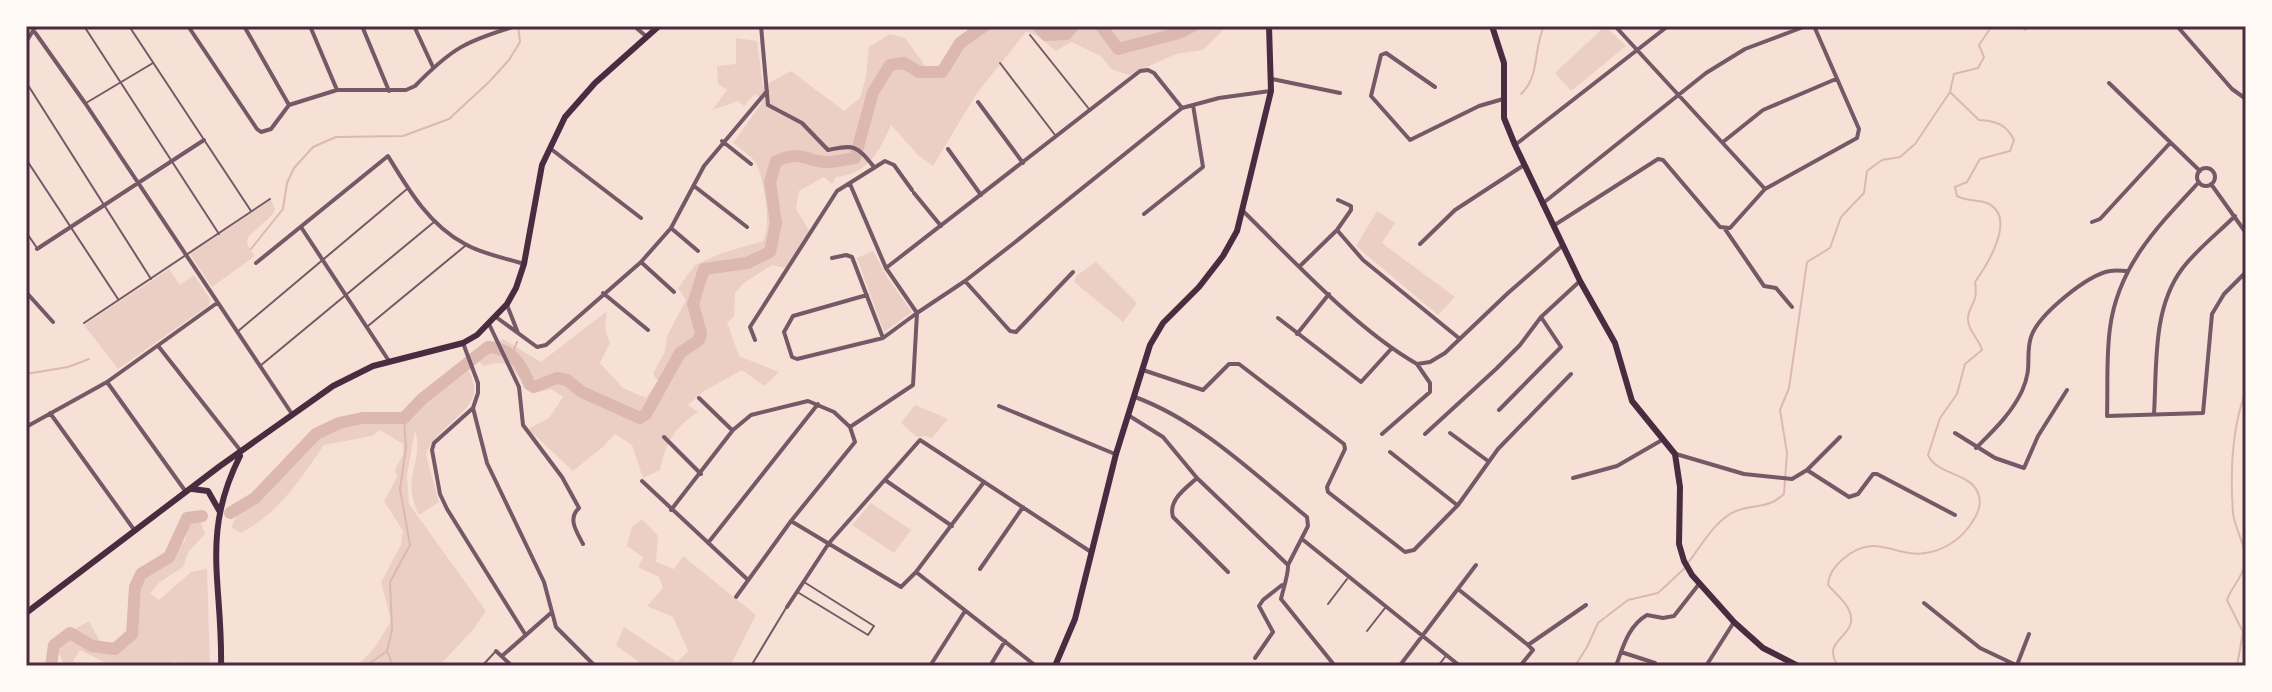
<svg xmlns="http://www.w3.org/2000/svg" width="2272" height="692" font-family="'Space Grotesk',sans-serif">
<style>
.green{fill:#ebcfc5}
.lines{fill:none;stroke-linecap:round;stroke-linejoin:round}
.stream{stroke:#dcb8b0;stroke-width:2}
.river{stroke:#dcb8b0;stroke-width:12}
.service{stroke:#755966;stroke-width:2}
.minor{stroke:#755966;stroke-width:4}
.secondary{stroke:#4a2c40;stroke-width:6}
.neatline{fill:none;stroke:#4a2c40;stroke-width:3}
</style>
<rect width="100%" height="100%" fill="#f7e1d7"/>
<!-- green -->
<path class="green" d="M974,26H1223L1224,29L1203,50L1176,54L1129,75L1111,69L1101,56L1071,42L1056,51L1036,35L1026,32L977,93L933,166L919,156L891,125C879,152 868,174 836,177L832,184L824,177L799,191L796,209L810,232L785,268L772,265L744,283L735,293L734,317L727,322L739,356L779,372L764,386L742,370L704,391L688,405L698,412C674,428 666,443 660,470L643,478L632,445L615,434L603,447L573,471L528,429L549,418L563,397L551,389L534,393L527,389L509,364L497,363L483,366L473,353L503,339L541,362L607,311L605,328L610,343L600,363L623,388L646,398L658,381L653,374L665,351L667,336L686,300L678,288L695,265L722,253L763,241C772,225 764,182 757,165C753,157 741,149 733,143L763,101L755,94L744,106L738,101L712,110L727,90L718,84L717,66L736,64V38L757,41L763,86L791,71L844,111L860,98L866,77L869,47L890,34L905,38L926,67L939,69L960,37Z
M1605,26L1626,46L1571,91L1555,73Z
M271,200L275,209L273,214L248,237L247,244L255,256L212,287L190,254Z
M1377,211L1395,223L1382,243L1455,297L1438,315L1356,246Z
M873,251L887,277L912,312L884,332L857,258Z
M1096,262L1137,303L1123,322L1074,282L1076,276Z
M169,269L180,285L194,275L210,299L209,305L118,369L84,325Z
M464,360C467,369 473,376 474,388C477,411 433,429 426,455L439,502L419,515C400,477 425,461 415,430L407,475L409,504L486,611L472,631L439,666H357L375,647L391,621L381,582L401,545L403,531L384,501L397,477L395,470L403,454V444L380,430L372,436L324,445C299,481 281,511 241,533L231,527L238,513L269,491L279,470L316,434L339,423L362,418L383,420L405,413L416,400L451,374Z
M915,405L948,419L932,438L926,436L917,437L901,423Z
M871,503L911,530L894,553L852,525Z
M642,519L658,536L656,562L674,569L683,556L756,615L730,666H644L616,645L624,627L677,662L688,651L673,617L647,606L663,588L659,577L638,567L643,557L627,546L632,527Z
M200,520L205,534L189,551L183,567L160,582L150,593L159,600L191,572L207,569L210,666H184L174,661L171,666H113L80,650L73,661L80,666H64L58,650L65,635L89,621L102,645L119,642L139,629L128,595L185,541L188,522Z"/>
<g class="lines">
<!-- stream -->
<path class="stream" d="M2021,26L2025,30L2028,26
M1521,94C1540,77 1533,49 1544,26
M251,249L283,209L287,183L294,168L313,147L336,137L403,136L449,119L489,82L509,60L520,42L518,26
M512,354L517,342
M26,374L68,367L89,359
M1688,563C1701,546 1716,519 1736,511C1755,504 1768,509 1784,494L1787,453L1780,410L1789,388L1807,262L1830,248L1841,217L1864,193L1867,171L1882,160L1900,157L1915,144L1950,92L1954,74L1978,68L1984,57L1979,45L1992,26
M366,666L387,651
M393,666L387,651L392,630L390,582L410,545L400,489L406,448L404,418
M1575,666L1587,647L1598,623L1628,600L1658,593L1685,568
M1838,666C1819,638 1861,637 1849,610C1845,601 1835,593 1828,585C1829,574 1834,567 1843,559C1875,531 1895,558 1925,553C1943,551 1960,540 1971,524C1976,516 1982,507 1979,496C1973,472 1937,476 1928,455L1940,418L1957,394L1965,364L1982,350C1979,338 1969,333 1968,320C1967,306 1979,305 1975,282C1987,265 2018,217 1987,203C1977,199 1968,202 1957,196L1955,187L1967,182L1980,159L2010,151L2014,140C2006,124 1996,121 1979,120L1950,92
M2237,666L2243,632L2227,600C2231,588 2241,579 2244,567C2249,549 2235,531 2233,513C2230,473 2232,428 2246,390"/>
<!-- river -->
<path class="river" d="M1038,26L1046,35L1066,34L1073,26
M1101,26L1118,49L1179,33L1193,26
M230,513L255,498L316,434L339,423L362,418H404L422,399L488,347C511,348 522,364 529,384L534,387L557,378L567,380L582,392L640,418L646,414L680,353L699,340L701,333L693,304L704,269L747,263L770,252L776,223L770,182L776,161C805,149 803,162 828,162C836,162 846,159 855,158L873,92L890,65L904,63L919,72H942L960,43L984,26
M51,666L54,645L70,633L92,646L115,649L132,634L135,587L141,574L169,557L187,518L202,516"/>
<!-- service -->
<path class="service" d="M84,26L219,234
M129,26L251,211
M1030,35L1089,109
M1000,63L1055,135
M26,82L151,279
M86,103L153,63
M26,159L118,299
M26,232L37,248
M84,323L270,199
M368,326L465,246
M237,332L407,189
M260,366L434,222
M799,593L868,635L874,626L804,582
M1328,604L1347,579
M1367,631L1385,608
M482,666L495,652
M751,666L786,608
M1438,666L1445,657"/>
<!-- minor -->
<path class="minor" d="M188,26L257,129L261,132L271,129L289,105L337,90H406L415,86C452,48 466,41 516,26
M244,26L289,105
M310,26L337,90
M362,26L389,91
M414,26L433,67
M634,26L647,37
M761,26L768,105L802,123L828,150C855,144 857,146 874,167
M1615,26L1765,189
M2177,26L2232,89L2246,99
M34,31L85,103L292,414
M26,42L36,26
M1272,79L1340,93
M2109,83L2200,171
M1435,87L1386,53L1381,55L1371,96L1410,140L1479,106L1503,99
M978,102L1023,163
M722,141L751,164
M1723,142L1763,110L1836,79
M1515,145L1668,26
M551,149L641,218
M948,149L981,195
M2197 177a9 9 0 1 1 18 0a9 9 0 1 1-18 0Z
M2199,182C2158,226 2118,266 2110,328C2106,357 2108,387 2107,416L2203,413L2212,314L2224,294L2246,272
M850,184L886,268L917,313L883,338L797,359L792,357L784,332L793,316L867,295
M2211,184L2246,233
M694,186L747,227
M914,193L941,226
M1542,204L1706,73L1745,49L1806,26
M1243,211C1293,260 1357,330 1417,364
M1144,214L1203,167L1193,105
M2092,222L2100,219L2170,143
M1553,226L1658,159L1663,160L1720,227L1730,228L1765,189L1857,138L1859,129L1814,26
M301,227L389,361
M671,228L698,251
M1725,229L1764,286L1776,288L1792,307
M1337,230L1363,260L1460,339
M1420,244L1455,210L1524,165
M37,249L204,140
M832,258L846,255L852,257L883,338
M641,262L674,292
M256,263L388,156C408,189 429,225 465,244C482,254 505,258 524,264
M1300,266L1337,230L1351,210V206L1338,200
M886,268L1140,71L1148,70L1154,73L1182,108
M965,281L1010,331L1016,332L1073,272
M26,292L53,322
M603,293L648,330
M507,305L518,333
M496,317L537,347L546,345L641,262L671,228L704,166L767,91
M1278,318L1361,382L1392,348
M489,324L519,387L523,425L562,477L579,508C567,519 577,532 583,544
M1297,334L1329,294
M755,340L750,327L837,191L885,161L894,165L912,190
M463,343L478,383V393L473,408L487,463L544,582L556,627L595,666
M159,347L240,450
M1143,370L1203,390L1229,364H1239L1344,444L1345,449L1327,487L1328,492L1405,552L1414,550L1458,505L1498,449L1571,374
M107,382L186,492
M699,398L732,430
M999,406L1115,454
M473,408L434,443L432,450L440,494L447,509L525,634
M1499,410L1561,347L1541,317
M50,413L135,531
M2154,414C2157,367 2152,309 2182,269C2196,250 2218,233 2235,216
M1128,415L1163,437L1197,478L1288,565L1308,526L1307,517C1253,473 1200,421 1135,397
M26,427L107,382L217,303
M850,427L913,385L917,313L965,281L1014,243L1182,108L1219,98L1270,91
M1450,433L1488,461
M1955,433L1995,458L2024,468L2038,436L2067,390
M1382,434L1430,392V383L1417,364L1430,362L1445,353L1508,293L1563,245
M1425,434L1496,369L1520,345L1541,317L1580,281
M664,437L701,474
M1976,448C1994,430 2011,414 2022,391C2033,367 2025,356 2031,337C2038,315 2087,275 2110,271C2115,270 2122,271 2128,271
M1390,452L1457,505
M1676,454L1744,474L1792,479L1807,470L1849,497L1858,494L1873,474H1877L1955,515
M1807,470L1840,437
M1197,478C1185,489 1168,500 1173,517L1228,572
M1573,478L1617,466L1662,440
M885,480L952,526
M642,481L747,579
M671,510L733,430L751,415L808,401L834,412L850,427L855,442L791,521L736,597
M791,521L901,587L916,572L1036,666
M1302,539L1460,666
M708,543L818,404
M1288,565C1289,572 1283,590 1281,599L1335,666
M980,569L1023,507
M916,572L984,482
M1458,589L1528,645
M1924,603L1980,648L2018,666
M787,607L829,543L920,440L1091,552
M496,651L512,666
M1621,652L1655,663
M502,656L552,612
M1255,658L1273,632L1259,606L1263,600L1282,585
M1401,664L1476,565
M2017,665L2029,634
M930,666L965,611
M990,666L1005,641
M1520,666L1533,650L1528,645L1586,605
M1616,666C1623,647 1628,626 1647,615L1663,618L1674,616L1699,584
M1706,666L1734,622"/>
<!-- secondary -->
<path class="secondary" d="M1492,26L1504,63V118L1515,145L1580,281L1615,343L1632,401L1675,454L1680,487L1679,544L1684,561L1692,575L1734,622L1763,648L1798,666
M192,489L208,491L220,512
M26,613L220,466L333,386L373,366L463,343L477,335L507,304L516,288L524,264L542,165L565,117L595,83L659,26
M221,666C223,584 200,535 240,456
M1055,666L1075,619L1116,454L1150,345L1163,323L1199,287L1223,256L1237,231L1271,91L1269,26"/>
</g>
<!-- border -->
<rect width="2272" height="692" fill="none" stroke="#fffaf5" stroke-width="56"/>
<rect x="28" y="28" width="2216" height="636" class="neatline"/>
</svg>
